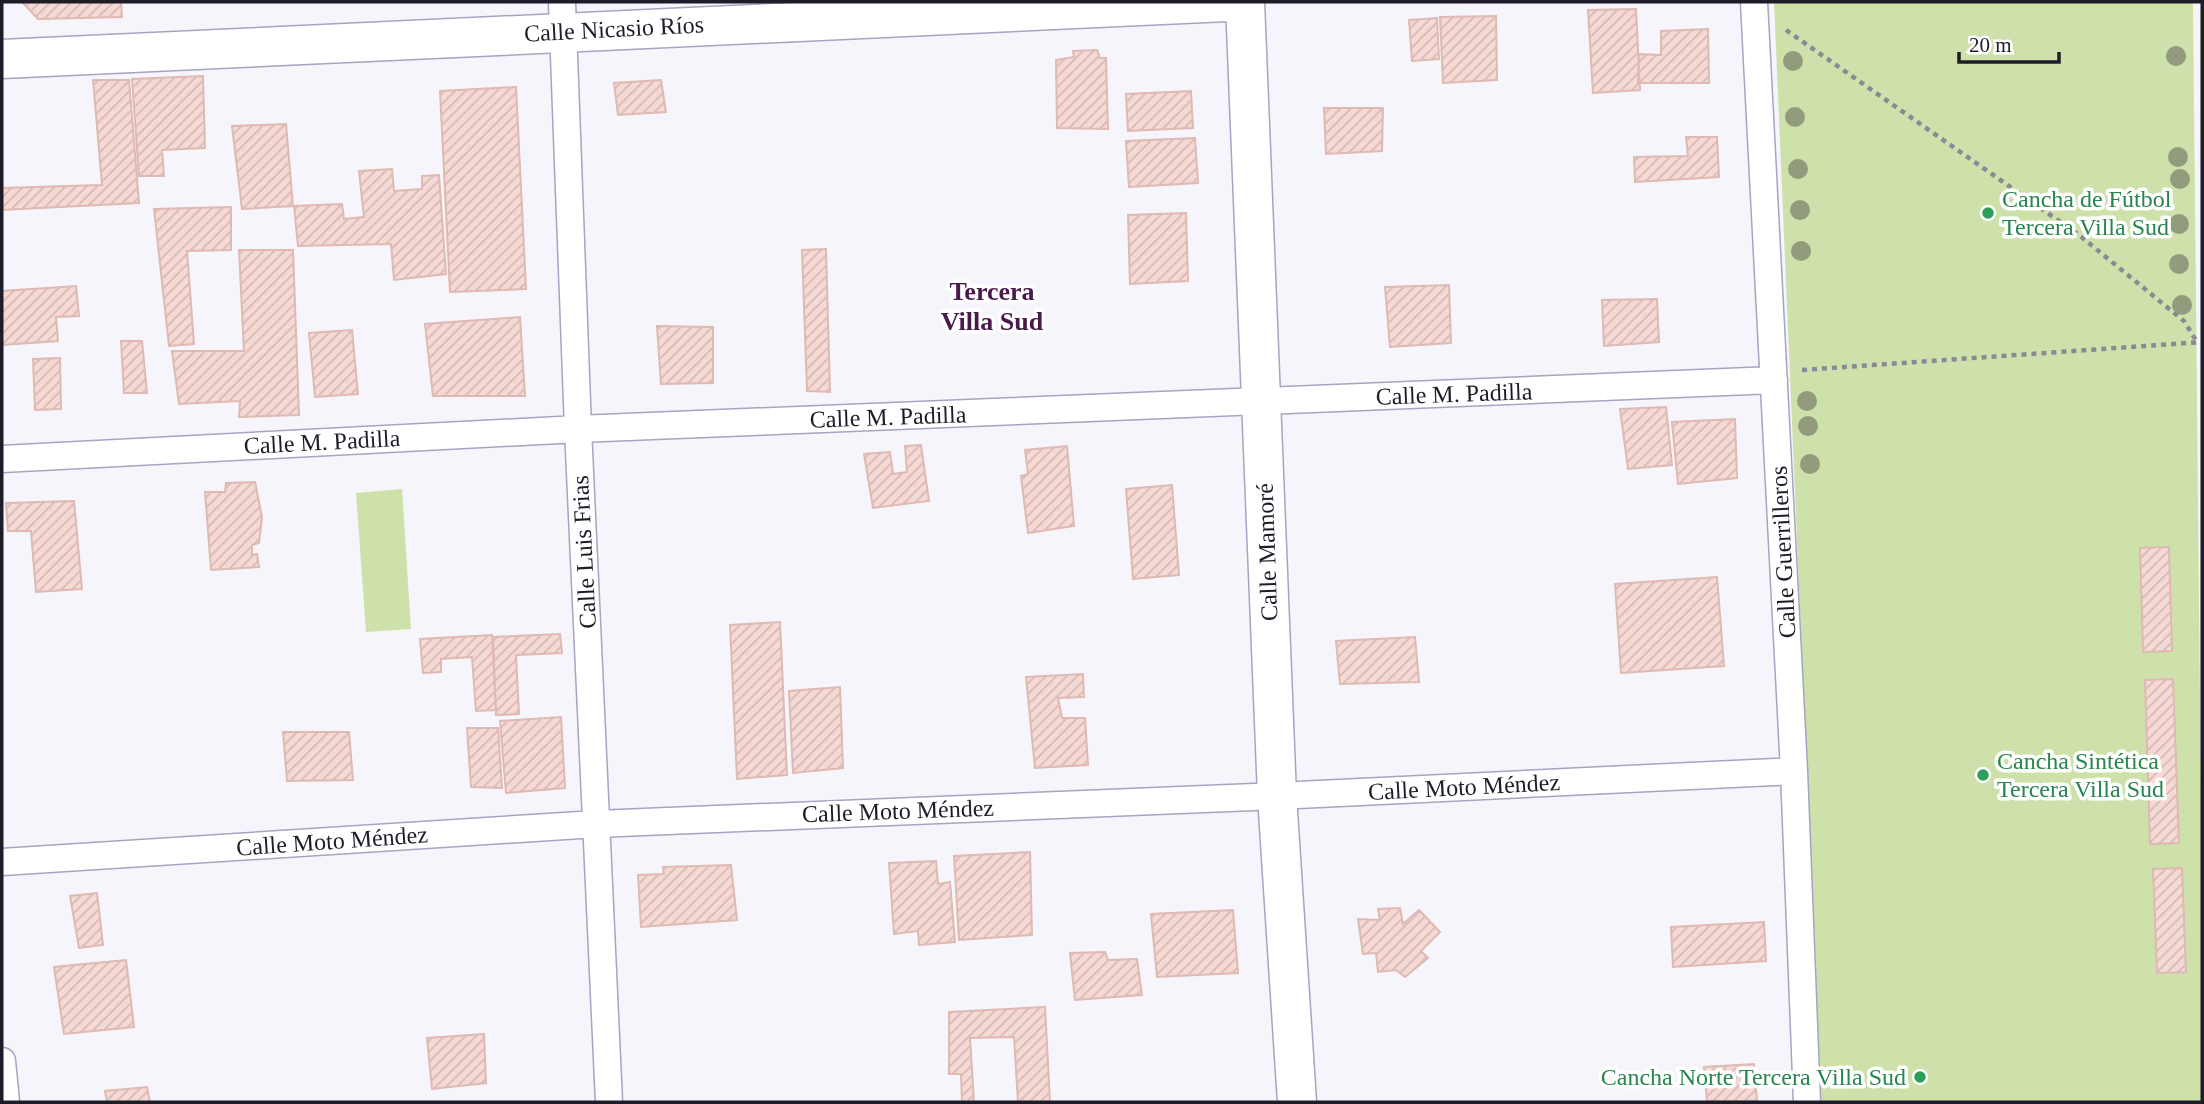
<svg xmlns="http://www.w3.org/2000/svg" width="2204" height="1104" font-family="Georgia,serif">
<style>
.park{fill:#cee1ab}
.building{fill:url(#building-hatch);stroke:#dfb9b2;stroke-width:2}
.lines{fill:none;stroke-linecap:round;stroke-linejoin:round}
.street-casing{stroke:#a8a3c3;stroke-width:29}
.secondary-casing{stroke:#a8a3c3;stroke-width:41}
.path{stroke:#8b8993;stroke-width:4.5;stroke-dasharray:5 5;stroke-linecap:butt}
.street{stroke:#fff;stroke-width:26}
.secondary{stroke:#fff;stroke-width:38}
.tree{fill:#929b7b}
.leisure-dot{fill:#2e9e5b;stroke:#fff;stroke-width:2.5}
.labels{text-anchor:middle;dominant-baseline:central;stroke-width:7;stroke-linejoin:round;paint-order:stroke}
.street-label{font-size:24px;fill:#1e1c28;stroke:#fff}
.leisure-label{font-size:24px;fill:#27864d;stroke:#fff;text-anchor:start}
.neighbourhood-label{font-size:26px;font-weight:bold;fill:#48194a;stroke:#fff}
</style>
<defs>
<pattern id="building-hatch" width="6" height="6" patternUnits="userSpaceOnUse" patternTransform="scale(1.75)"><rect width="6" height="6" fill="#f6d9d4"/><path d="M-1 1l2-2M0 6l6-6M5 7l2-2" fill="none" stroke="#d2bab6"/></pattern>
</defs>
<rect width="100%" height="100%" fill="#f6f5fc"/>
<!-- park -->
<path class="park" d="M1774,2H2193L2202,900V1102H1821Z
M402,489L411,629L366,632L356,493Z"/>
<!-- building -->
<path class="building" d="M22,2H121L122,17L38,19Z
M1636,9L1640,90L1593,93L1588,10Z
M1496,16L1497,80L1443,83L1440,17Z
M1437,18L1439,59L1412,61L1409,20Z
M1708,29L1709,83H1638L1639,54L1661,55V31Z
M1097,50L1100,58H1106L1108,129L1057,128L1056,60L1074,57L1073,51Z
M203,76L205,148L162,150L164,176H139L132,79Z
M93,80H129L139,203L2,210V188L102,185Z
M661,80L666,112L618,115L614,83Z
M516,87L526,289L450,292L440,91Z
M1191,91L1193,128L1128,131L1126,94Z
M1324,108H1383L1382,151L1326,154Z
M286,124L293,206L242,209L232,126Z
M1686,137H1717L1719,177L1635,182L1634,157L1688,156Z
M1195,138L1198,183L1129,187L1126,141Z
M392,169L394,191L422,189V176L439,175L446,274L394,280L391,244L298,246L294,206L342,204L344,219L364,217L359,171Z
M231,207V250L187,251L194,344L169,346L154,209Z
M1186,213L1188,281L1130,284L1128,215Z
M826,249L830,392L807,391L802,250Z
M239,250H293L299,415L239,417L240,401L179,404L172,351H244Z
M1449,285L1451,343L1390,347L1385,287Z
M76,286L79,316L56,317L58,341L2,345V291Z
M1657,299L1659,342L1604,346L1602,300Z
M520,317L525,396H433L425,324Z
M657,326L713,327V383L661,384Z
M352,330L358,394L315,397L309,333Z
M121,341H142L147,393H124Z
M60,358L61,409L35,410L33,359Z
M1666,407L1672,465L1628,469L1620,409Z
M1735,419L1737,478L1678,484L1672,422Z
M921,445L929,501L873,508L864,454L890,452L893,474L907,472L905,446Z
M1067,446L1074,526L1028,533L1021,476L1028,474L1025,450Z
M255,482L262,517L259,543L252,545V555L257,554L259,567L211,570L205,492H225L226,483Z
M1172,485L1179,575L1133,579L1126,489Z
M74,501L82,589L36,592L31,531H8L6,503Z
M2169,547L2172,651L2143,652L2140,548Z
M1717,577L1724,666L1621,673L1615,584Z
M780,622L787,775L737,779L730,625Z
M560,634L562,653L516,655L519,714L496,715L493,637Z
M492,635L496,710L476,711L472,657L441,659V672L423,673L420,639Z
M1415,637L1419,682L1340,684L1336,641Z
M1083,674L1084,697L1058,698L1062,718H1085L1088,765L1035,768L1026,677Z
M2173,679L2179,843L2150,844L2145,680Z
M840,687L843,768L793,773L789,691Z
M561,717L565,788L506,793L500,721Z
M467,728H498L502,788L471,787Z
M283,732H349L353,780L287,781Z
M1030,852L1032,935L959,940L954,856Z
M936,861L938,884L950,882L955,942L919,945L918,931L894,934L889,863Z
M731,865L737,920L641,927L638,875L664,874L663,867Z
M2182,868L2186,972L2157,973L2153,869Z
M97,893L103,945L79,948L70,896Z
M1400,908L1403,924L1419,910L1440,932L1421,951L1428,958L1405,977L1396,970L1378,972L1376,953L1363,954L1358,919L1380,920L1378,909Z
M1233,910L1238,973L1157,977L1151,914Z
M1764,922L1766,961L1673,967L1671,927Z
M1105,952L1108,960L1137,959L1142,995L1075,1000L1070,953Z
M126,960L134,1027L64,1034L54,967Z
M1045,1007L1050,1102H1018L1014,1037L970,1038L974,1102H962L961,1074H949V1012Z
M484,1034L486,1083L432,1089L427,1038Z
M1754,1064L1757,1101H1707L1704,1067Z
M147,1087L150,1102H107L105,1091Z"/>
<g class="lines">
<!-- street casing -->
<g class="street-casing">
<path id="street" d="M562,2L578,429L609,1102
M1754,2L1794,771L1807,1102
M2,459L578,429L1774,380
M2,862L596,824L1277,796L1794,771
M2,1061L6,1102"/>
</g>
<!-- secondary casing -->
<g class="secondary-casing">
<path id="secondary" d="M1245,2L1277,796L1297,1102
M2,59L1227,2"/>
</g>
<!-- path -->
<path class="path" d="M1786,30L2079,235L2184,321L2197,342
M1802,370L2202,342"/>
<!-- street -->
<use href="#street" class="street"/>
<!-- secondary -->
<use href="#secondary" class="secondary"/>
</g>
<!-- trees -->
<g class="tree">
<circle cx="2176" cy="56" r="10"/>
<circle cx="1793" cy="61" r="10"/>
<circle cx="1795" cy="117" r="10"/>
<circle cx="2178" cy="157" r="10"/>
<circle cx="1798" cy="169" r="10"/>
<circle cx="2180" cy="179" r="10"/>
<circle cx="1800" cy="210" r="10"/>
<circle cx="2179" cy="224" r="10"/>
<circle cx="1801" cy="251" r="10"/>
<circle cx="2179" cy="264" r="10"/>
<circle cx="2182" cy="305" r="10"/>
<circle cx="1807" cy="401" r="10"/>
<circle cx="1808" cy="426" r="10"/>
<circle cx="1810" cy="464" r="10"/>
</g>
<!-- markers -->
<g class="leisure-dot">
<circle cx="1988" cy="213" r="7"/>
<circle cx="1983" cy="775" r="7"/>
<circle cx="1920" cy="1077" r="7"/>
</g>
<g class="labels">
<!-- street labels -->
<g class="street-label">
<text transform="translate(614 29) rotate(-3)">Calle Nicasio Ríos</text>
<text transform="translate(1454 394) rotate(-2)">Calle M. Padilla</text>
<text transform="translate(888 417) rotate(-2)">Calle M. Padilla</text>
<text transform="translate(322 442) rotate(-3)">Calle M. Padilla</text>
<text transform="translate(584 552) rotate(-93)">Calle Luis Frias</text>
<text transform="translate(1267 552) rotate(-92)">Calle Mamoré</text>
<text transform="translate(1783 552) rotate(-93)">Calle Guerrilleros</text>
<text transform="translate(1464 787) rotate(-3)">Calle Moto Méndez</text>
<text transform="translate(898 811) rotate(-2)">Calle Moto Méndez</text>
<text transform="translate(332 841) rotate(-4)">Calle Moto Méndez</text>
</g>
<!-- leisure labels -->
<g class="leisure-label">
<text x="2002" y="199">Cancha de Fútbol<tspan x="2002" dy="28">Tercera Villa Sud</tspan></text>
<text x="1997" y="761">Cancha Sintética<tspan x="1997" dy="28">Tercera Villa Sud</tspan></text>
<text x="1906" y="1077" text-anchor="end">Cancha Norte Tercera Villa Sud</text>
</g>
<!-- neighbourhood labels -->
<g class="neighbourhood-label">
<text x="992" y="291">Tercera<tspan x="992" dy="30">Villa Sud</tspan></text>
</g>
</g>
<!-- border -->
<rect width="2204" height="1104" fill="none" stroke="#1e1c28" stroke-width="7"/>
<!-- scale -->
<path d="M1959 52v10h100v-10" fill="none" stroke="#1e1c28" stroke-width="3.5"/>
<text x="1969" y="52" font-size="21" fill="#1e1c28" stroke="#ffffff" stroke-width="5" paint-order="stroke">20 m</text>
</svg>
